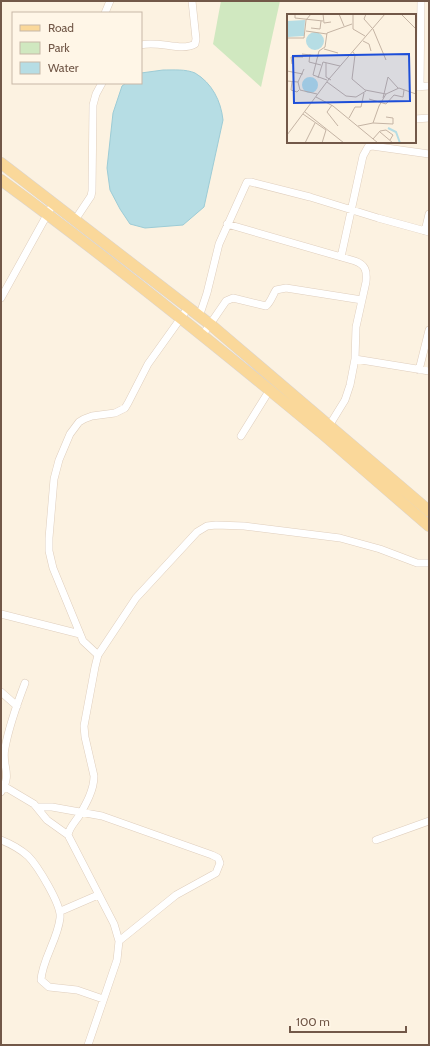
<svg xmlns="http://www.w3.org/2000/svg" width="430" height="1046" font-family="Cabin,sans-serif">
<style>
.green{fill:#d0e8c0}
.water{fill:#b6dde4;stroke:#9dccd6}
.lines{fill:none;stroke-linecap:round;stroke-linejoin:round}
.minor-casing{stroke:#dfcebd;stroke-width:8}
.primary-casing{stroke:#dad4cf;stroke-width:12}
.minor{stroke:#fff;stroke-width:7}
.primary{stroke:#fad89a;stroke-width:11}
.inset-river{fill:none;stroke:#b6dde4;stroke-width:2}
.inset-road{fill:none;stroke:#c5b4a4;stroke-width:1}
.view{fill:#1d4ed8;fill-opacity:0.15;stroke:#1d4ed8;stroke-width:2}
.inset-edge{fill:none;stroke:#725848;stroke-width:2}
</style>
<rect width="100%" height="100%" fill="#fcf2e1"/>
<!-- green -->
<path class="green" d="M221,1H280L261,87L213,44Z"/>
<!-- water -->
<path class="water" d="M163,70C173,70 186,69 195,73C212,83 221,101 223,120L204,207L183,225L145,228L130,224L120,209L110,190L107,168L113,113L122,86L126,83H141V73Z"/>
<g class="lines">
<!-- minor casing -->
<g class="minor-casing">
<path id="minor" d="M105,13L110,1
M141,45C158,40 181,52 195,44L196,39L192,1
M415,87L429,86
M420,87L421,1
M415,119L429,118
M75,220L91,196L92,191L93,105L96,94L102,83
M227,224L355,261C366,265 367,271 366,282L356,327L355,359L350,385L345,400L329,426
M425,231L429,214
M341,257L363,156L368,147L372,146L429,154
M1,298L53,204
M199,317L207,293L219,244L247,182H251L310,197L378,218L429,232
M202,336L226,301L233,298L266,306C271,302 273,294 276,290L286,288L362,300
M355,359L429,371
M419,370L429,330
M241,436L269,391
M1,614L80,634
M98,655L83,641L53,568L49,551V538L54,479L59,460L70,434L79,422L84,419L92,416L115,413L125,408L128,403L148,364L188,308
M1,692L17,706
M2,785L34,804L47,820L68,835
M1,792C13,773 1,766 5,748C9,726 17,704 25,683
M38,807H52L102,816L212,855L218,858L220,863L216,873L176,895L119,941
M1,840C11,844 20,849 28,856C37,865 62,905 60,918C58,939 42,960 41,980L49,987L77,990L103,999
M376,840L429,821
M61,911L98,895
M88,1045L117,960L119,941L114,924L68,835C69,828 75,822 79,816C86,804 94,790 94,776L85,737L84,726L95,667L98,655L136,598L197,532L207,526L216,525L244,526L340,538L380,549L417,563H429"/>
</g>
<!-- primary casing -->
<g class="primary-casing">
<path id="primary" d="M1,163L211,325L429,511
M1,180C112,261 218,347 324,435C359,465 394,496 429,526"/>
</g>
<!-- minor -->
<use href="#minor" class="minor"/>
<!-- primary -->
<use href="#primary" class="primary"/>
</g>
<!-- overview -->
<g transform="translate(287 14)">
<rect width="129" height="129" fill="#fcf2e1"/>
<path d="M18,6L17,22L1,23L0,7ZM19 27a9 9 0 1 1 18 0a9 9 0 1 1-18 0ZM15 71a8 8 0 1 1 16 0a8 8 0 1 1-16 0Z" fill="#b6dde4"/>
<path class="inset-river" d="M101,114L109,118L113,129"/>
<path class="inset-road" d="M8,0V4L36,7M36,0L37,9L44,8M52,0L57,12M66,0V15L78,22M79,0L77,5L85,14M114,0L129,15M24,14L33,15L34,7M86,15L99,46M19,17L40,20M0,24H17L19,6L24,0M76,27L82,30L84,37M37,35L51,39M66,38L68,41L65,65L78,76L99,80L112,74L129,80M15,40L32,42M23,40L22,48L34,51M39,49V63L44,66M5,50L4,43H16M0,57L16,60M31,64L36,48L53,52M40,66L26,61L32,37L38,33L40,19L65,10M0,67L11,68L13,76L30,80M5,68L4,76L10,78L12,76M11,68L17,55M40,68L59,82L69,83L79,77M29,83L46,92L91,129M96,84L101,63L111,74M82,85L99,90L107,81L116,83L117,76M45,91L40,98L51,112M18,98L57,129M16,100L39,116L35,129M62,104L68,93H74L77,79M86,109L106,110V104L99,103M71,112L86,109L92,92L99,80M93,118L106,129M0,121L42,65L98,0M86,125L93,117L99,116L106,121L103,126M18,129L28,109"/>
<path class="view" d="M122,40L123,87L7,89L6,42Z"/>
<rect width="129" height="129" class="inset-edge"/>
</g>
<!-- border -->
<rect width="430" height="1046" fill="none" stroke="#725848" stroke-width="4"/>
<!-- legend -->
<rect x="12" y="12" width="130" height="72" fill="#fff6e7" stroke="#c7b7a7"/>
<rect x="20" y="25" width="20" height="6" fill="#fad89a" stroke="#c7b7a7"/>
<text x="48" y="32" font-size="12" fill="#725848">Road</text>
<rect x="20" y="42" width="20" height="12" fill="#d0e8c0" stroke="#c7b7a7"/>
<text x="48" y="52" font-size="12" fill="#725848">Park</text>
<rect x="20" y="62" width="20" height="12" fill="#b6dde4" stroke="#c7b7a7"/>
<text x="48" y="72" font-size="12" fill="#725848">Water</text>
<!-- scale -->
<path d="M290 1026v6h116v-6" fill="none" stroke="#725848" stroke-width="2"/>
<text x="296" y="1026" font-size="12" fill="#725848" stroke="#fff6e7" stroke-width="3" paint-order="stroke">100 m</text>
</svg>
